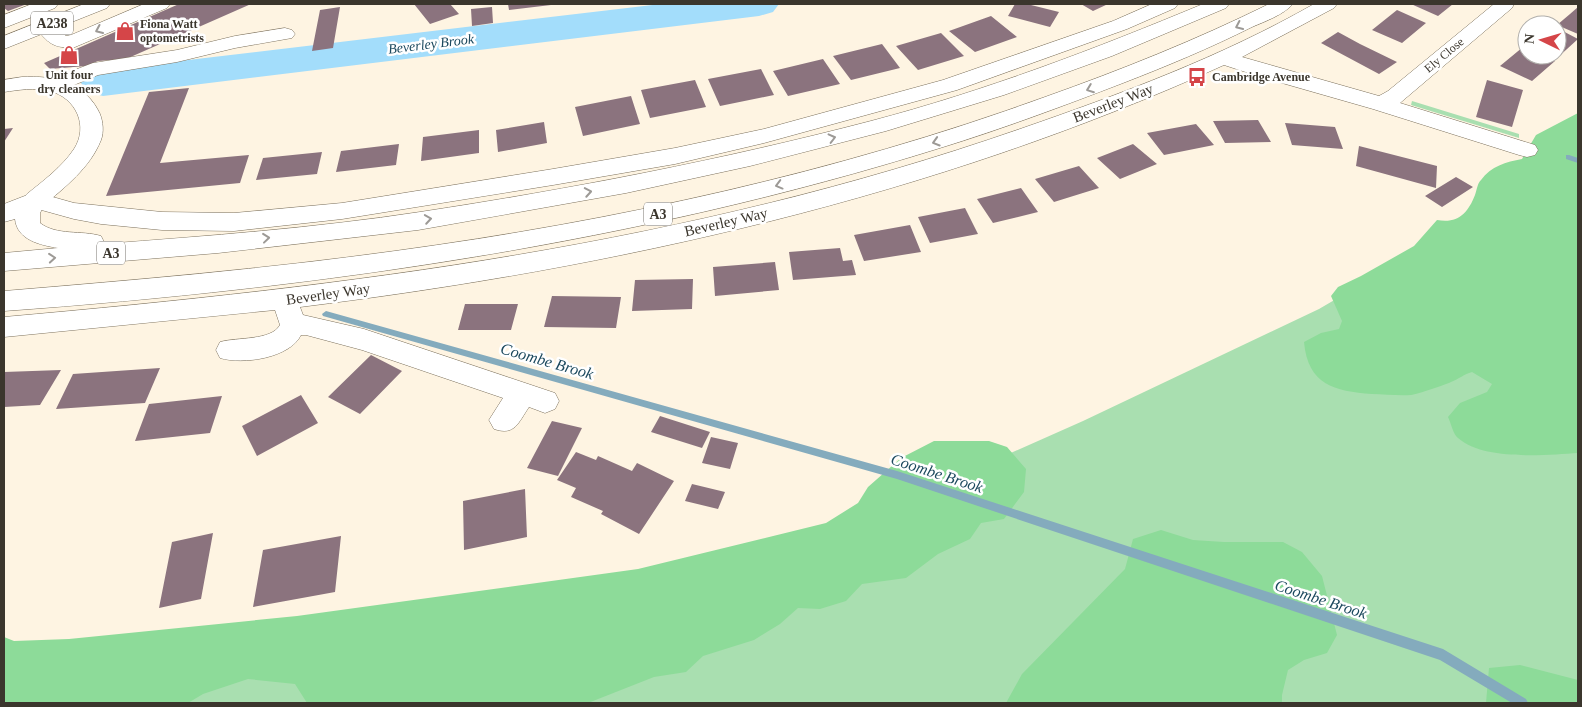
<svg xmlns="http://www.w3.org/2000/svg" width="1582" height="707" font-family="Georgia,serif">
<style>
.green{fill:#a9dfb0}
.forest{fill:#8ddb99}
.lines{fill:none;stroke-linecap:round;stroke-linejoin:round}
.stream{fill:#84abbd;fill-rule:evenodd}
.river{fill:#a3ddfb;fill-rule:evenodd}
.building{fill:#8b737e}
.minor-casing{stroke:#7c715d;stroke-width:1}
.major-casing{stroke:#7c715d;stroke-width:1}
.highway-casing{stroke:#7c715d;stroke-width:1}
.minor{fill:#fff;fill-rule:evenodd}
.major{fill:#fff;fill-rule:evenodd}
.highway{fill:#fff;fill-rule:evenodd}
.oneway{stroke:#9d9a96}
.labels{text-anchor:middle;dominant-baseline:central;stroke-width:5;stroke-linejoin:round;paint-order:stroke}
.far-poi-label{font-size:12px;font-weight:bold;fill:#3b362d;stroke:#fff;text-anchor:start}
.far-street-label{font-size:12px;fill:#3b362d;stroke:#fff}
.shield{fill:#fff;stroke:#76726c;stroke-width:1}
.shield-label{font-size:14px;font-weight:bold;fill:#3b362d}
.far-water-label{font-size:14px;font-style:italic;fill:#1c495e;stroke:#fff}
.street-label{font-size:15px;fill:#3b362d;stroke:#fff}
.water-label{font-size:16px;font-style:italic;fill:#1c495e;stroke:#fff}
</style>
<rect width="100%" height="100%" fill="#fef4e2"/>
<!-- green -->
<path class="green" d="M1412,101L1519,134V138L1411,105Z
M1578,124V703H4V657L646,580L851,524L1083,421L1319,309L1461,226Z"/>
<!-- forest -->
<path class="forest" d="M1578,113V453C1546,455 1484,461 1458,438C1453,434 1451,423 1448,417L1460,403L1487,392L1492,384L1472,372C1464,374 1459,379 1451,382C1444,385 1418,394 1411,395C1398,396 1384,394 1372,394C1334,391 1308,385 1304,342L1321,333L1339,329L1342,321L1331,296L1338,287L1361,276L1414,246L1437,220C1458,224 1468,213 1475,195C1477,190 1477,184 1481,180C1491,166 1506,162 1522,159L1536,135Z
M934,441H989L1007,447L1026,469L1024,492L1004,519L981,523L970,539L938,554L906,578L862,584L846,601L820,609L798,608L780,624L754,640L703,656L686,672L654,677L588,703H307L295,684L248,679L203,694L188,703H4V637L14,641L69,639L297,616L638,569L826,523L858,503L868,487L901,458Z
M1161,530L1193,540L1224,542H1283L1302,552L1322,576L1337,635L1327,653L1304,660L1288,670L1282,695V703H1006L1022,674L1125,569L1133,539Z
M1520,665L1578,680V703H1486L1489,668Z"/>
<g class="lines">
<!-- stream -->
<path class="stream" d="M1566,155H1569L1578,158V163L1566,159Z
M326,311L897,471L1443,649L1526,699L1528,703H1512L1440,660L897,479L323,316L322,314Z"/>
<!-- river -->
<path class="river" d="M661,4H779L773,12L759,16L103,96L88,92L81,83L88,74L103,70Z"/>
</g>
<!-- building -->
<path class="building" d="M4,4H27L8,11L4,8Z
M179,4H251L126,59L98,61L86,66L50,69L44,63Z
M414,4H450L459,14L430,24Z
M508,4H551V5L509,10Z
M1015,4H1027L1059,12L1050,27L1008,16Z
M1081,4H1108L1093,11Z
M1411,4H1453L1438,16Z
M340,7L333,48L312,51L320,10Z
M492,7L493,23L472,26L471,9Z
M1578,7V34L1557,25L1570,14Z
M1397,10L1426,23L1402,43L1372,30Z
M991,16L1017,37L975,52L949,31Z
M1557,28L1578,39L1556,59L1547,55H1557Z
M1338,32L1360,44L1397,62L1379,74L1321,43Z
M941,33L964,56L918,70L896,46Z
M882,44L900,68L851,80L833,56Z
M1523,47L1527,49V55H1541L1555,61L1532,81L1500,66Z
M823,59L840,84L788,96L773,71Z
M761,69L774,95L720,106L708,79Z
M695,80L706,107L650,118L641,90Z
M1487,80L1523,90L1512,127L1476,117Z
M189,88L160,163L249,155L240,183L106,196L149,92Z
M631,96L640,124L583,136L575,107Z
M1258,120L1271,142L1225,143L1213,121Z
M544,122L547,143L498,152L496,130Z
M1285,123L1335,127L1343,149L1292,145Z
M1196,124L1214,145L1164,155L1147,133Z
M13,128L4,142V129Z
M479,130V153L421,161L423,137Z
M399,144L396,165L336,172L341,151Z
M1133,144L1157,164L1120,179L1097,158Z
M1359,146L1437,166L1436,188L1356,166Z
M322,152L317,174L256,180L263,158Z
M1079,166L1099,188L1054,202L1035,179Z
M1456,177L1473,187L1442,207L1425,196Z
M1021,188L1038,212L993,223L977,199Z
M965,208L978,234L930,243L918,217Z
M910,225L921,252L864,261L854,235Z
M840,248L843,261L852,260L856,275L793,280L789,252Z
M775,262L779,290L715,296L713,267Z
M693,279L692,309L632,311L635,280Z
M552,296L621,297L616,328L544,327Z
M465,304H518L511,330H458Z
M371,355L402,371L360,414L328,397Z
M160,368L145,403L56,409L73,374Z
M61,370L40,405L4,407V372Z
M301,395L318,423L257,456L242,426Z
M222,396L210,433L135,441L149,404Z
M660,416L710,432L702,448L651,432Z
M552,421L582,428L558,476L527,468Z
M711,437L738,443L730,469L702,463Z
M576,452L596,460L598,456L632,471L637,463L674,481L639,534L601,514L603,511L571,497L576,488L557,480Z
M692,484L725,492L718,509L685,501Z
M525,489L527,537L464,550L463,501Z
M213,533L201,599L159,608L172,542Z
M341,536L335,592L253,607L263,550Z"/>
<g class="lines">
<!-- minor casing -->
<g class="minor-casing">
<path id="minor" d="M32,4H58L55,8L4,28V15Z
M144,4H170L167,8L75,47C54,49 47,43 35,26L38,22C52,18 57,27 66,36L71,35Z
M1152,4H1178L1175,8L1127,29L957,90L764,143L675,164L553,185L342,219L234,231L162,230L101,224L74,219L27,206L23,200L27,194L35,192L74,203L162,212L234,213L342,203L553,169L675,148L764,129L943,80L1113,21Z
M1314,4H1337L1334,8L1242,57L1379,96L1388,91L1494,4H1514L1512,8L1400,103L1535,145L1538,150L1535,155L1527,157L1519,155L1373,109L1261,77L1224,65C933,197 616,268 300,307L303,315L364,329L555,393L559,401L555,409L545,413L529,407C518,423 515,436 494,429L489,420L503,398L362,350L306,335H301C290,358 243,365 220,358L216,350L220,342C237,337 271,341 280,325L275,310L4,337V317C352,286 687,245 1020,129C1121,94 1221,57 1314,4Z
M285,28L292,30L295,34L292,38L235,48L177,62L98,75L62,90L55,92L48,90L44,85L48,80L93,63L177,50L235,36Z"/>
</g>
<!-- major casing -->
<g class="major-casing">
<path id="major" d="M84,4H110L107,8L4,49V36Z
M22,77C54,75 86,83 100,114C103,122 104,132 101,140C90,168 65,187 43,206L35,208L27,206L23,200L27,194C43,181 62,167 74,149C89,126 76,98 50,91C35,87 18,90 4,92V80Z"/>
</g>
<!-- highway casing -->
<g class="highway-casing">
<path id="highway" d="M1203,4H1229L1226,8L1112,56L1004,95L886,131L750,166L626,193L418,230L218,253L4,271V253L58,248C40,245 17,240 15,219L4,222V204L35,192L43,194L47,200L40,213V223C57,236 81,230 101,236L104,242L103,244C208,236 315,228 420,212C571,189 722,160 871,121C985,91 1095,49 1203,4Z
M1269,4H1293C1283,15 1266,21 1252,27C1210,48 1167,66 1123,83C1063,106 1002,129 940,148C636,243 320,288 4,311V291C135,280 265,269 395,251C615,221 836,173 1045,97C1121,70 1196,40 1269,4Z"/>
</g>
<!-- minor -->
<use href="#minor" class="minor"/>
<!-- major -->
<use href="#major" class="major"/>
<!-- highway -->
<use href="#highway" class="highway"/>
</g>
<!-- one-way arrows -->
<defs><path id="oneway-chevron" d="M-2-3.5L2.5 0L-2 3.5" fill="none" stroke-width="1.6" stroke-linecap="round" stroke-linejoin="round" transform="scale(1.25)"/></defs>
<g class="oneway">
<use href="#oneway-chevron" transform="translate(1239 26) rotate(155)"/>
<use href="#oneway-chevron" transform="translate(99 30) rotate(156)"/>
<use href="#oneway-chevron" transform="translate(1090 89) rotate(159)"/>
<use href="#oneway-chevron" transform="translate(832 138) rotate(-14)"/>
<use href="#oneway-chevron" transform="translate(936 142) rotate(163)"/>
<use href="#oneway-chevron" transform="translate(779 185) rotate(165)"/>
<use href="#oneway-chevron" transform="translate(588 192) rotate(-10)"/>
<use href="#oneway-chevron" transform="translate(428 219) rotate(-9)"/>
<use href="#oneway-chevron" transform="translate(266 238) rotate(-6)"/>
<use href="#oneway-chevron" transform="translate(52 258) rotate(-5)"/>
</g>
<!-- icons -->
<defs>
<g id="shop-bare" transform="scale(1.5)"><path d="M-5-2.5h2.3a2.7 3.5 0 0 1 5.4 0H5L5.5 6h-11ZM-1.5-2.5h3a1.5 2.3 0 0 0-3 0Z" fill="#d54548" stroke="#fff" stroke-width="2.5" paint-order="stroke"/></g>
<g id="bus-bare" transform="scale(1.5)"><path d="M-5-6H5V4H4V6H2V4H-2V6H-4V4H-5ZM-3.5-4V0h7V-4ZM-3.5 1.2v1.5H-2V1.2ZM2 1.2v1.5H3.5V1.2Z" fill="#d54548" stroke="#fff" stroke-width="2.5" paint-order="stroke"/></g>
</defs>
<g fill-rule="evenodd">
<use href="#shop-bare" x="125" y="31"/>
<use href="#shop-bare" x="69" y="55"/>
<use href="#bus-bare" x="1197" y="77"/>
</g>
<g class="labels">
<!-- far-poi labels -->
<g class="far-poi-label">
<text x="140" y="24">Fiona Watt<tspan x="140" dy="14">optometrists</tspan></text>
<text x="69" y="75" text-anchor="middle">Unit four<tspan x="69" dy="14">dry cleaners</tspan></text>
<text x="1212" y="77">Cambridge Avenue</text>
</g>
<!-- far-street labels -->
<g class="far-street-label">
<text transform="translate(1444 55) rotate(-40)">Ely Close</text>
</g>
<!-- shield labels -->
<g class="shield">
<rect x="31" y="11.5" width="42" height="23" rx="4"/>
<rect x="644" y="202.5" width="28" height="23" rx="4"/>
<rect x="97" y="241.5" width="28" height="23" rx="4"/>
</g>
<g class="shield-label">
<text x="52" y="23">A238</text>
<text x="658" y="214">A3</text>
<text x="111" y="253">A3</text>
</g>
<!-- far-water labels -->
<g class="far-water-label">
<text transform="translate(431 44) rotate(-7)">Beverley Brook</text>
</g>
<!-- street labels -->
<g class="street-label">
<text transform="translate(1113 103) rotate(-21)">Beverley Way</text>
<text transform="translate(726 222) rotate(-13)">Beverley Way</text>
<text transform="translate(328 294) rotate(-8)">Beverley Way</text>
</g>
<!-- water labels -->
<g class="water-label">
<text transform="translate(547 361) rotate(16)">Coombe Brook</text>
<text transform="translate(937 473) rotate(18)">Coombe Brook</text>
<text transform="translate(1321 599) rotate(18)">Coombe Brook</text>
</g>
</g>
<!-- border -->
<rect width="1582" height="707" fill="none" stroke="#3b362d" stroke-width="10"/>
<!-- north arrow -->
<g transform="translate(1542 40) rotate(275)"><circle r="24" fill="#ffffff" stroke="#b1afab"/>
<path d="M0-4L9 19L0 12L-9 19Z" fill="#d54548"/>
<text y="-8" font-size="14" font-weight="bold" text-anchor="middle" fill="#3b362d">N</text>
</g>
</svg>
